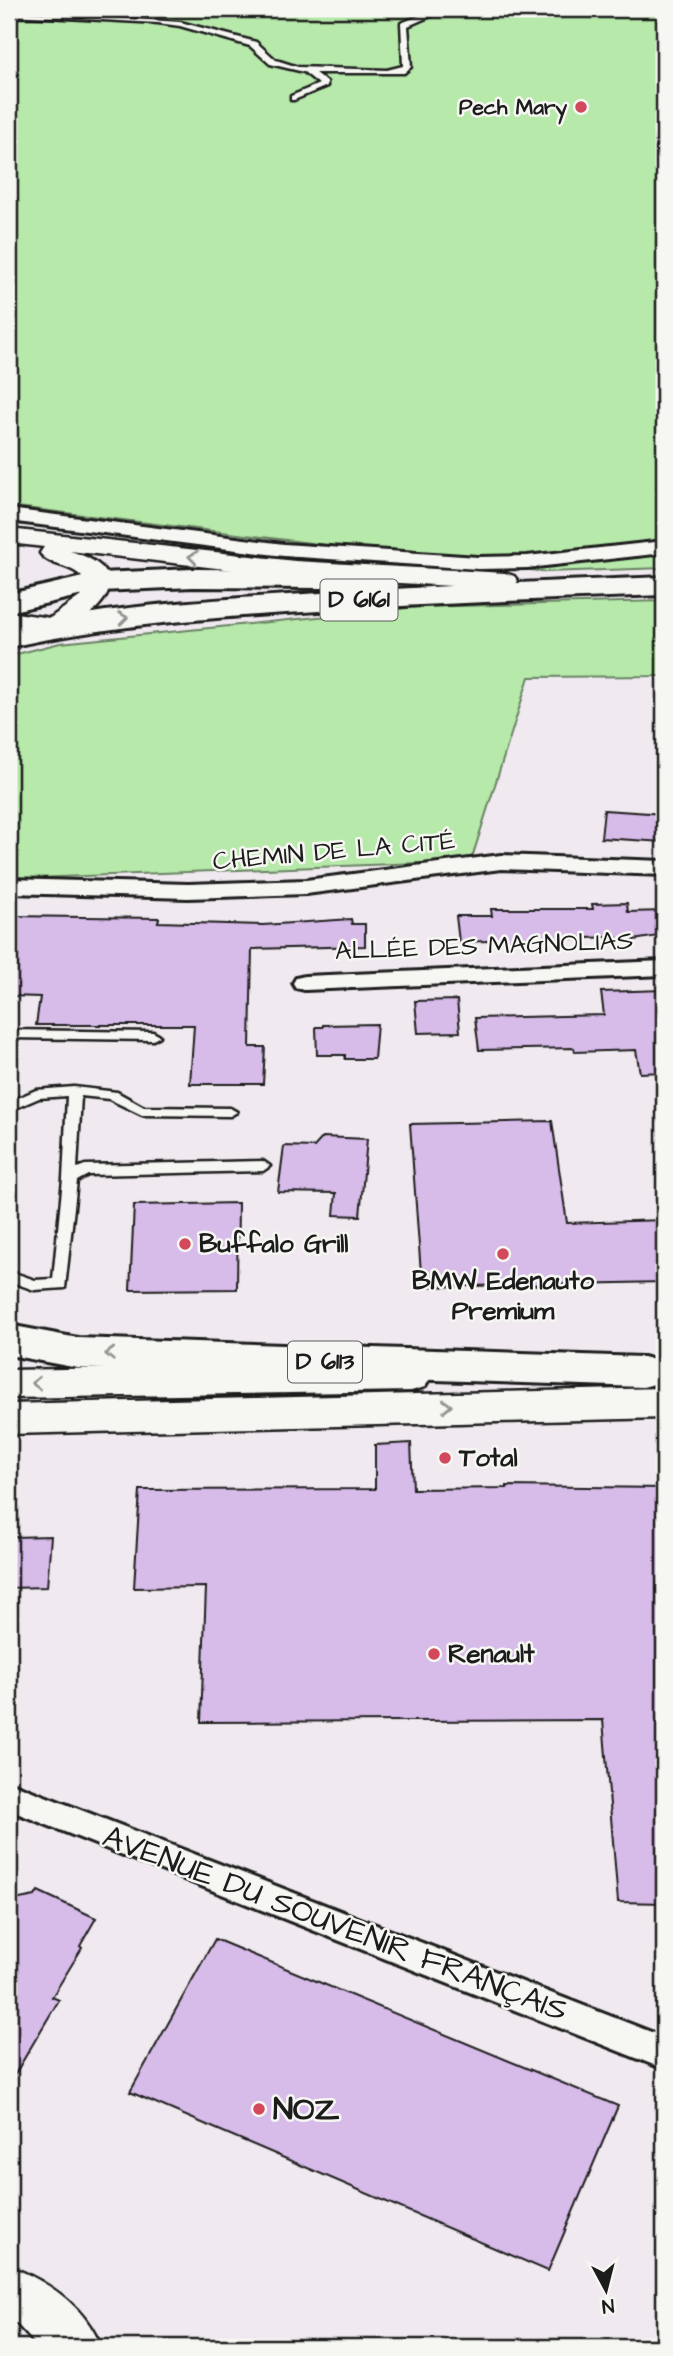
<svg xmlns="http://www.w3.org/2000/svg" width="673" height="2356" font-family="'Architects Daughter',sans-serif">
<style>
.green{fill:#b6e9aa;stroke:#698263;stroke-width:2}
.building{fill:#d7bbe9;stroke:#1c1c1c;stroke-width:2}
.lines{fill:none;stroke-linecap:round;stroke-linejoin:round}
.service-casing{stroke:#1c1c1c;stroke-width:5}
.minor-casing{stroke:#1c1c1c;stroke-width:6}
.tertiary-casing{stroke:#1c1c1c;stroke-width:5}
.secondary-casing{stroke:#1c1c1c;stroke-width:5}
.primary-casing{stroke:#1c1c1c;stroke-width:6}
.service{fill:#f6f6f2;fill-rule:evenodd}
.minor{fill:#f6f6f2;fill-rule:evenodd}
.tertiary{fill:#f6f6f2;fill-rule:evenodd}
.secondary{fill:#f6f6f2;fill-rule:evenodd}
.primary{fill:#f6f6f2;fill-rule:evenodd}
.oneway{stroke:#949492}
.poi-dot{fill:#d1495b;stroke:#f6f6f2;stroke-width:2.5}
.labels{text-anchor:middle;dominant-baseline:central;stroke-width:5;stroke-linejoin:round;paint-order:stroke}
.far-poi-label{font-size:21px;font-weight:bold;fill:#1c1c1c;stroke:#f6f6f2;text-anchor:end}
.shield{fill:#f6f6f2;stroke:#5d5d5c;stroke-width:2}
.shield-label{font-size:24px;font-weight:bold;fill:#1c1c1c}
.street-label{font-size:26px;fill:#1c1c1c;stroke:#f6f6f2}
.poi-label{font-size:26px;font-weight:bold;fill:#1c1c1c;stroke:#f6f6f2;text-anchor:start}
.near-street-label{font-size:32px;fill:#1c1c1c;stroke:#f6f6f2}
.near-poi-label{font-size:32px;font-weight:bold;fill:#1c1c1c;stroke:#f6f6f2;text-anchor:start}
</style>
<rect width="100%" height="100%" fill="#f0eaf0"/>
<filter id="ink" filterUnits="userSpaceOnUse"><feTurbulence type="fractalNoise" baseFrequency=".0143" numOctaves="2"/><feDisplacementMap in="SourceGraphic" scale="14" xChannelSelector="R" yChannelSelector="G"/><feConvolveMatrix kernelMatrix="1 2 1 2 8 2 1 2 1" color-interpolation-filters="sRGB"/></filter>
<g filter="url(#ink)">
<!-- green -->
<path class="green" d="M9,9H664V568L546,572L9,506Z
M664,601V676L529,677L471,861L9,879V656L60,643L417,607Z"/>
<!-- building -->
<path class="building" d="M604,810L664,814V842L601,838Z
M627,903L628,912L664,911V935L634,940H617L616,937L459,942L456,916H492L491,909H593L592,904Z
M9,916L159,918L158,922L263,925L351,919L352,924H365V946L252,949L250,1047H265L263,1084H190L194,1025H36L40,997L9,996Z
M664,990V1072L640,1073L636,1050L575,1052L574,1048L479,1050L475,1018L604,1015L601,992Z
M457,1000L460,1032L418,1033L415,1001Z
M377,1024L374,1059H345V1055H317L316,1027H323V1025Z
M552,1121L567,1223L664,1220V1282L422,1287L410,1124Z
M323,1137L367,1139L360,1216L334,1215L336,1193L278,1192L284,1146L314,1147Z
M238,1203L237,1289L130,1290L134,1205Z
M411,1443L413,1489L507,1488V1486L664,1488V1903L618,1902L603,1720L201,1722L206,1587L134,1588L140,1490L375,1489V1445Z
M51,1536L47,1587L9,1588L12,1537Z
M38,1891L96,1918L80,1946L82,1948L52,1997L59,2000L9,2084V1901L35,1896Z
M215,1939L618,2106L548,2271L130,2092Z"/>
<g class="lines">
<!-- service casing -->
<g class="service-casing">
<path id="service" d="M437,9H447L408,26L411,67L404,73H315L327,82V86L294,100H291V96L319,84L304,72L270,64L250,46L180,26L158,23L9,15V11L180,22L256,42L276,60L298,67L387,70L403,66L401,23Z
M9,1030L153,1032L160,1036L153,1040L9,1038Z
M74,1087L117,1092L144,1107L230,1108L237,1112L230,1116L142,1115L109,1099L81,1096L77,1168L85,1165L263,1161L270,1166L263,1171L88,1175L77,1181L65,1288L34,1290L9,1281V1271L35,1280L53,1279L63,1179L67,1096L39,1098L9,1111V1102L36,1090Z"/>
</g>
<!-- minor casing -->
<g class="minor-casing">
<path id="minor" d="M9,509L284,544L478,557L527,556L664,541V553L527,568L478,569L284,556L9,521Z
M501,855L664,861V875L501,869L306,894L188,898L9,893V879L188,884L306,880Z
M664,961V975L305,990L296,988L293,983L296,978L305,976Z
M9,1782L664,2037V2069L9,1810Z"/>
</g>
<!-- tertiary casing -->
<g class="tertiary-casing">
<path id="tertiary" d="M9,529L295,561L505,573L514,576L518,581L514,586L505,589L295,577L70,551C113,564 124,588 86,617C75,625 65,632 52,634C38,636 22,631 9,628V612L50,618L81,596L86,583C76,563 50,568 40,553L44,547L9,543Z"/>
</g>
<!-- secondary casing -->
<g class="secondary-casing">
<path id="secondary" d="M411,1363L425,1367L431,1377L425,1387L411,1391L9,1398V1370Z
M664,1388V1418L9,1434V1404Z
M9,2266C49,2282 85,2306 101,2347H38L17,2324L9,2320Z"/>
</g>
<!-- primary casing -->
<g class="primary-casing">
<path id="primary" d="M193,569L323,570L333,573L338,579L333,585L323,588L193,587L100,591L9,612V594L100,573Z
M664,577V595C544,599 423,604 303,612C204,618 106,626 9,647V629C100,607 194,601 288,595C413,587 538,582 664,577Z
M9,1325L78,1338L643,1357L658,1361L664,1372L658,1383L643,1387L78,1368L9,1355Z"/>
</g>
<!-- service -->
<use href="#service" class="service"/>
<!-- minor -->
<use href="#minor" class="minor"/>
<!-- tertiary -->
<use href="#tertiary" class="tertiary"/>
<!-- secondary -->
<use href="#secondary" class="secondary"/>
<!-- primary -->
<use href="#primary" class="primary"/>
</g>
<!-- one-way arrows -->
<defs><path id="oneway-chevron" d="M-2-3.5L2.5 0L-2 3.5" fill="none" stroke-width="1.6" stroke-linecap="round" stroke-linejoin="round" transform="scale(1.75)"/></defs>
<g class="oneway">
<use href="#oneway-chevron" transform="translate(193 557) rotate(-173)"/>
<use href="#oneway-chevron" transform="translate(123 618) rotate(-7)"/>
<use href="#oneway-chevron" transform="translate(110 1354) rotate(-178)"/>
<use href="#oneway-chevron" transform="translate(36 1383) rotate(179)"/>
<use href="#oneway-chevron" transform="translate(447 1406) rotate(-1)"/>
</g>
</g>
<!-- markers -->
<g class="poi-dot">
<circle cx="581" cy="107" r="7"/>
<circle cx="185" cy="1244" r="7"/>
<circle cx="503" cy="1254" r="7"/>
<circle cx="445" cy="1458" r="7"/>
<circle cx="434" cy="1654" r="7"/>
<circle cx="259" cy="2109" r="7"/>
</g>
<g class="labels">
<!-- far-poi labels -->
<g class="far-poi-label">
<text x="567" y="107">Pech Mary</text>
</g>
<!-- shield labels -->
<g class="shield">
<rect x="320.5" y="579.5" width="77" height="41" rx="5"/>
<rect x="288" y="1341.5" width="74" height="41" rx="5"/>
</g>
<g class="shield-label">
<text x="359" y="600">D 6161</text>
<text x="325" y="1362">D 6113</text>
</g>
<!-- street labels -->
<g class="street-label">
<text transform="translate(334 851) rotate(-5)">CHEMIN DE LA CITÉ</text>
<text transform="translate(484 946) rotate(-2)">ALLÉE DES MAGNOLIAS</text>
</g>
<!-- poi labels -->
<g class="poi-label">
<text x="199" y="1244">Buffalo Grill</text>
<text x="503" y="1281" text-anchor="middle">BMW Edenauto<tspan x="503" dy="30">Premium</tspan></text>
<text x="459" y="1458">Total</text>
<text x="448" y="1654">Renault</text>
</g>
<!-- near-street labels -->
<g class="near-street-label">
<text transform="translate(335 1924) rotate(21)">AVENUE DU SOUVENIR FRANÇAIS</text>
</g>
<!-- near-poi labels -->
<g class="near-poi-label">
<text x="273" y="2109">NOZ</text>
</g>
</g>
<!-- margin -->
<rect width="673" height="2356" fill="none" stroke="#f6f6f2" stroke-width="35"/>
<rect x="18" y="18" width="638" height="2321" fill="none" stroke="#1c1c1c" stroke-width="2.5" filter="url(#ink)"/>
<!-- north arrow -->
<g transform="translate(606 2290) rotate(173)" stroke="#f6f6f2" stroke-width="5" paint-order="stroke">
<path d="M0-5L12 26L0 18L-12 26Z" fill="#1c1c1c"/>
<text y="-10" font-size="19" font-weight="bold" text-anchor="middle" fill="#1c1c1c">N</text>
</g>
</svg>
